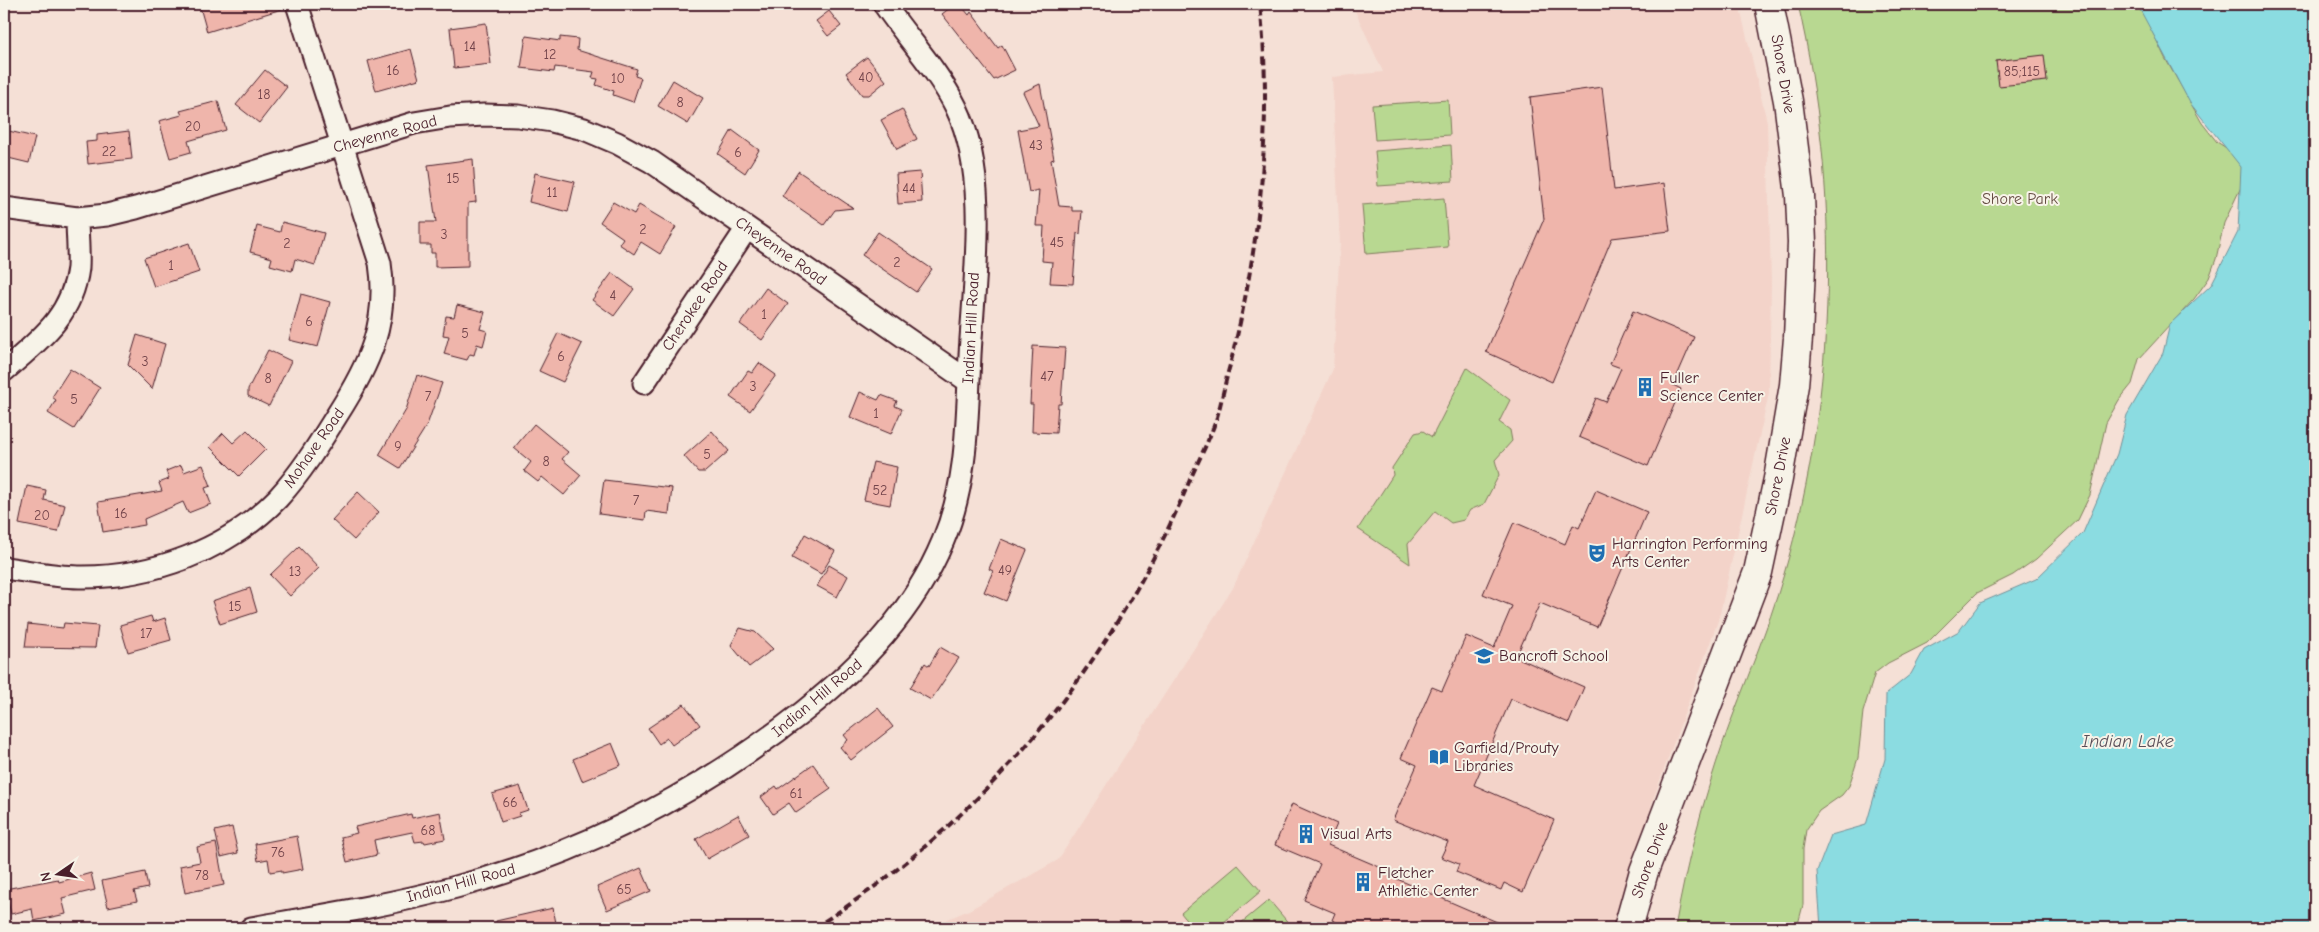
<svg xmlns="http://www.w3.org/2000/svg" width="2319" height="932" font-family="'Comic Neue',sans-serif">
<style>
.built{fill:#f3d3c9}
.green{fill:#b8d891;stroke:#817c5e}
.water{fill:#8bdce1;stroke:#719098}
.building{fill:#efb5ab;stroke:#4a1f2b}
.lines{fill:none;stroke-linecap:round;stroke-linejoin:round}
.minor-casing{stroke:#4a1f2b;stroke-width:25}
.secondary-casing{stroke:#4a1f2b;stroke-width:31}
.minor{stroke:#f7f3e8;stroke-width:21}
.secondary{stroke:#f7f3e8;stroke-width:28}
.rail{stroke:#4a1f2b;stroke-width:4;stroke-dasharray:8 4;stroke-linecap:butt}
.labels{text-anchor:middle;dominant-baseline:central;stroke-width:4;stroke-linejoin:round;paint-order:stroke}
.number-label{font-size:14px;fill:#73444b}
.street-label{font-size:16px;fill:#4a1f2b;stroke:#f7f3e8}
.park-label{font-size:16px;fill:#664d44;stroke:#f7f3e8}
.poi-label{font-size:16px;fill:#4a1f2b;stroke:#f7f3e8;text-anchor:start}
.water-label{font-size:18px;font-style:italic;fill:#5a4e58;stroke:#f7f3e8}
</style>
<rect width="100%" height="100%" fill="#f5e0d6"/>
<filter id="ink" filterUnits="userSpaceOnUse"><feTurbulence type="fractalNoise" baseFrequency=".02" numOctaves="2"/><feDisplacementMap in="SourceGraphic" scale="10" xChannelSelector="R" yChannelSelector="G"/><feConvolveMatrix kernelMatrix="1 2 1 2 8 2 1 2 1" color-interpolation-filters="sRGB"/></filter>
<g filter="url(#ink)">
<!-- built -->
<path class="built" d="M1352,4H1739L1767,122L1771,283L1769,393L1719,618L1654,797L1617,928H927L969,910L1058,860L1233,588L1333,369L1340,244L1332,77L1383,72Z"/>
<!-- green -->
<path class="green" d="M1798,4H2139L2165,58L2202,123L2217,142L2245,160L2242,185L2224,223L2216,259L2209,278L2194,299L2139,359L2132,384L2119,400L2106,423L2090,495L2078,520L2036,559L2013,575L1977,593L1927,643L1888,663L1875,673L1863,712L1858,758L1849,786L1842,795L1819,811L1806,830L1803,849V905L1797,928H1675C1686,864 1703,801 1724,740C1744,684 1768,630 1784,574C1838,390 1841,190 1798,4Z
M1448,100L1450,135L1375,140L1372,105Z
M1451,145L1453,181L1378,186L1375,151Z
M1444,198L1448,247L1366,254L1362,205Z
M1467,368L1510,400L1499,422L1510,430L1512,441L1495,460L1499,475L1484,504L1470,510L1464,520L1451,523L1435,511L1408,544L1410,564L1358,529L1393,475L1392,468L1415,433L1423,431L1432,437Z
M1238,865L1261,891L1217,928H1193L1181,913Z
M1269,900L1291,926L1289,928H1235Z"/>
<!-- water -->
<path class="water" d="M2137,4H2315V928H1821L1817,871L1831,835L1866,825L1885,759L1886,694L1911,674L1924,650L1959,631L1980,603L2036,579L2083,533L2117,454L2127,415L2163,353L2170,324L2211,285L2238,232L2241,167L2190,103Z"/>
<!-- building -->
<path class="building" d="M210,4H285V8L207,32L200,7Z
M955,4H960L969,15L971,12L998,48L1002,45L1015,70L994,80L942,14Z
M829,11L841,26L828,36L816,21Z
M486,23L491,64L454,68L450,28Z
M526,36L560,41V37L578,39L577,50L637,69L635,76L641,78L633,102L613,95L614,91L596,85L598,79L592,78L594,72L555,67L554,72L521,68Z
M411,49L419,79L376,91L368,61Z
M2044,55L2047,81L1999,86L1996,61Z
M867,57L886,81L869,95H862L846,73Z
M265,70L287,87L259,123L236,105Z
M673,80L703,98L688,124L658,106Z
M1040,84L1054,159L1051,160L1059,206L1072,207V211H1082L1080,234L1077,233L1073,284L1050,283L1052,262L1042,261L1044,226H1036L1039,190L1029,192L1018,130L1039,126L1023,92Z
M1602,87L1614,190L1664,183L1670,231L1612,238L1552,382L1486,352L1544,219L1530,97Z
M218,101L226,130L188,141L191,152L170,158L159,121L182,115L180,111Z
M902,109L917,139L897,149L881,120Z
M4,130L35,137L29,163L4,157Z
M732,130L759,150L745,173L718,154Z
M129,131L132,159L88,164L86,142L97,141V135Z
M473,159L476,202L468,203V266L435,267V253H431V245H420V222H436L428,165Z
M798,171L813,181L853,208L835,210L824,225L782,196Z
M920,172L922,202L898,204L896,174Z
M535,173L575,182L568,212L529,202Z
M613,202L634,214L639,205L676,227L660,254L641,242L634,254L619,244L623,238L600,222Z
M282,222L324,233L315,265L295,259L292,271L270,265L272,258L250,252L257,226L280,232Z
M878,232L932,269L916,292L862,255Z
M189,243L199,272L154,287L144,258Z
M612,273L634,289L614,316L592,300Z
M766,288L788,304L762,340L740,324Z
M301,294L330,302L318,347L289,340Z
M457,305L485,312L480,329L487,331L483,346L477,344L474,355L470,354L467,360L444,354L449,336L443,335L446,316L454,317Z
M1633,311L1694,337L1673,385L1681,389L1648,466L1579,437L1596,398L1606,402L1621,368L1610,364Z
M558,333L582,344L563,382L539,371Z
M137,335L165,344L152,389L128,365Z
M1033,346L1065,348L1061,404H1058L1056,433L1032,432L1033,404H1030Z
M268,350L291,361L269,406L248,396V389Z
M759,363L776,375L750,411L730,397L748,371L752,373Z
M70,369L100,388L74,429L48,413L56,400L52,397Z
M417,375L442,383L427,425L400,468L379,455L406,410Z
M860,392L878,400L881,395L897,401L895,406L902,409L891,434L850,417Z
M534,424L568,452L562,459L581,475L564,495L542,477L538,482L524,471L531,462L514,448Z
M247,430L266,449L239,476L210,447L223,433L233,443Z
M712,431L729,451L705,472H698L684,456Z
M873,462L897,467L890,505L864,500Z
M181,465L184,472L203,465L211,486L205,488L211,504L188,513L183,502L144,519L145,525L103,532L98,502L162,491L159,483L169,479L166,471Z
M604,480L672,488L669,514L646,511L645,520L599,514Z
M27,486L46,490L44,500L65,505L58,532L19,524Z
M1596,490L1647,512L1597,627L1540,603L1516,657L1584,687L1569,723L1511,699L1474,785L1554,820L1523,892L1504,883L1501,890L1456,872L1459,864L1441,857L1448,842L1393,820L1417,765L1401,758L1432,687L1442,691L1466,636L1494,648L1512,606L1483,594L1514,522L1565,544L1573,525L1579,528Z
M358,492L379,512L354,540L332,520Z
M805,534L835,551L821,574L792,558Z
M1001,539L1027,550L1006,601L984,592L993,571L989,569Z
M299,547L319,568L290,596L270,575Z
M829,565L848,576L837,597L817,586Z
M250,588L257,612L220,624L212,601Z
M151,616L153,622L165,618L171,640L128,652L120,625Z
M64,623L98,626L95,648L25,647L28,624L63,628Z
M740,628L755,632L773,649L749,667L731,645Z
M940,647L959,658L931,700L910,688L925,663L929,666Z
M684,704L700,725L672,745L667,738L659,744L648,728Z
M878,708L893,727L851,760L840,747L848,740L844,735Z
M612,743L621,765L582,781L573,759Z
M813,764L831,789L796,813L789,803L773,814L761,797L776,786L778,789Z
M520,786L528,810L519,813L520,816L501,822L492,794Z
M1292,804L1337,824L1328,845L1398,875L1397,879L1511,928H1338L1340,924L1332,920L1335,913L1304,900L1320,864L1275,845Z
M440,812L445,839L425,843L424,841L415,842L412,832L374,840L377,855L347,862L341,837L357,833L355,827L411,814L412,818Z
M738,815L749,835L707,859L696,839Z
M232,827L238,853L221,857L215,831Z
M297,836L303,869L282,873V870L270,872L268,859L258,861L255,844Z
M216,843L224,885L185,893L180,866L200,862L197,847Z
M641,868L651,891L607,910L597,887Z
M145,872L148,888L134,891L137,901L108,907L102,881Z
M91,873L95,890L62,898L66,914L34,921L32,909L11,914L5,889L58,879L59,882Z
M553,908L557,928H497L496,921Z"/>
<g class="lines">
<!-- minor casing -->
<g class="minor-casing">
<path id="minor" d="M4,208L77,218L107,215L136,208L414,123L450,117L484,115L518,116L552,121L584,129L617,143L652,162L968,381
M4,371C38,341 72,317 78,268C79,252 77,234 77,218
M644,383L747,228
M4,568C28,571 54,577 79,577C151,578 228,550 278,498C301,473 319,444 337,415C369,365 389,323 380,263L297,4
M251,928C320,916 389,905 456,887C583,853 701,792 803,712C862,665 914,611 943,541C968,482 967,418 970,355C974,279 990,177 956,107C937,69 907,38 884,4"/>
</g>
<!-- secondary casing -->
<g class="secondary-casing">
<path id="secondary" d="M1628,928L1644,871L1758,572L1778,479L1794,385L1798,338L1802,243L1800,196L1788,101L1769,4"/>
</g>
<!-- minor -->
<use href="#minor" class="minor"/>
<!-- secondary -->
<use href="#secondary" class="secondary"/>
<!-- rail -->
<path class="rail" d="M814,928C983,822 1112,666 1189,482C1198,461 1210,439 1217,417C1222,400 1225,382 1230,365C1260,247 1273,125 1260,4"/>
</g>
</g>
<!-- icons -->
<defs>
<g id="building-bare" transform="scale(1.5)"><path d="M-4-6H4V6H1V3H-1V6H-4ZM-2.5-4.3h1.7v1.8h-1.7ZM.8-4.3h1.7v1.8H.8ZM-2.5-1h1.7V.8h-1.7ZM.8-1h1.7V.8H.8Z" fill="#1f6fb2" stroke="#f7f3e8" stroke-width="2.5" paint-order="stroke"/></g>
<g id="theatre-bare" transform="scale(1.5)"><path d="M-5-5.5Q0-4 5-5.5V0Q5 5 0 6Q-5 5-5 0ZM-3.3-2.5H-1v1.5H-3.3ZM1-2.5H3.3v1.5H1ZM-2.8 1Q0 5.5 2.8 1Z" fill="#1f6fb2" stroke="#f7f3e8" stroke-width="2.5" paint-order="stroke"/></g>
<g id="school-bare" transform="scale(1.5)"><path d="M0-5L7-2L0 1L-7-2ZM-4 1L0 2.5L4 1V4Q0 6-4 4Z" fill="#1f6fb2" stroke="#f7f3e8" stroke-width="2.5" paint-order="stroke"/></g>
<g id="library-bare" transform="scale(1.5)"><path d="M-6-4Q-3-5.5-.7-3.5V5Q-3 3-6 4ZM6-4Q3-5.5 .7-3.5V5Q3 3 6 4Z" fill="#1f6fb2" stroke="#f7f3e8" stroke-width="2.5" paint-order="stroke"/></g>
</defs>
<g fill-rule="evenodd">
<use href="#building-bare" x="1645" y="387"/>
<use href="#theatre-bare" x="1597" y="553"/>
<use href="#school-bare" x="1484" y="656"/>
<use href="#library-bare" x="1439" y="757"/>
<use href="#building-bare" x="1306" y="834"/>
<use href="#building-bare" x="1363" y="882"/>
</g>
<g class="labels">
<!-- number labels -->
<g class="number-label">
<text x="470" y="46">14</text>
<text x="550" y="54">12</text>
<text x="393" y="70">16</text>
<text x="2022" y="71">85;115</text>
<text x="866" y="77">40</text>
<text x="618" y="78">10</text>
<text x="264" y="94">18</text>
<text x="680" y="102">8</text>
<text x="193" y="126">20</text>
<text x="1036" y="145">43</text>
<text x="109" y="151">22</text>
<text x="738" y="152">6</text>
<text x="453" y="178">15</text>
<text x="909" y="188">44</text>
<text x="552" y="192">11</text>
<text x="643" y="229">2</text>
<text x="444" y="234">3</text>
<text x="1057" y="242">45</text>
<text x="287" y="243">2</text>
<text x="897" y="262">2</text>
<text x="171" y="265">1</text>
<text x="613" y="295">4</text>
<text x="764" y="314">1</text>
<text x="309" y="321">6</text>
<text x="465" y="333">5</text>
<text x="561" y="356">6</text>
<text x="145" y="361">3</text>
<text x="1047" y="376">47</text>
<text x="268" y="378">8</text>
<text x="753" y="386">3</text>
<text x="428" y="396">7</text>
<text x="74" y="399">5</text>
<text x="876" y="413">1</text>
<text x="398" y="446">9</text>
<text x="707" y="454">5</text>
<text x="546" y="461">8</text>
<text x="880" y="490">52</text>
<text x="636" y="500">7</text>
<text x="121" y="513">16</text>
<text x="42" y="515">20</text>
<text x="1005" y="570">49</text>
<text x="295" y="571">13</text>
<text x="235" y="606">15</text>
<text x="146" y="633">17</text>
<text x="796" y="793">61</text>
<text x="510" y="802">66</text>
<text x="428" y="830">68</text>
<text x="278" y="852">76</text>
<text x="202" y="875">78</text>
<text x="624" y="889">65</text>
</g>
<!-- street labels -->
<g class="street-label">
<text transform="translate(1783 74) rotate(80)">Shore Drive</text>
<text transform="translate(385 134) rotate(-15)">Cheyenne Road</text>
<text transform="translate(781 251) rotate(35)">Cheyenne Road</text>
<text transform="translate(695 306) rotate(-56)">Cherokee Road</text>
<text transform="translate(971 328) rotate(-87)">Indian Hill Road</text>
<text transform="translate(314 448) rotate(-55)">Mohave Road</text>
<text transform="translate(1778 476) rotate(-79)">Shore Drive</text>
<text transform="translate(817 698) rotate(-40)">Indian Hill Road</text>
<text transform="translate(1650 860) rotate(-70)">Shore Drive</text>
<text transform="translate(461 883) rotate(-15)">Indian Hill Road</text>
</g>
<!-- park labels -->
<g class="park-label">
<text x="2020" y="199">Shore Park</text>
</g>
<!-- poi labels -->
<g class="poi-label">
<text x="1660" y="378">Fuller<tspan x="1660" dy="18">Science Center</tspan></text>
<text x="1612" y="544">Harrington Performing<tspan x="1612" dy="18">Arts Center</tspan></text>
<text x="1499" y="656">Bancroft School</text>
<text x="1454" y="748">Garfield/Prouty<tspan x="1454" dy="18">Libraries</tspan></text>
<text x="1321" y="834">Visual Arts</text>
<text x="1378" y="873">Fletcher<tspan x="1378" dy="18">Athletic Center</tspan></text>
</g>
<!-- water labels -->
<g class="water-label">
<text x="2128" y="741">Indian Lake</text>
</g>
</g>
<!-- margin -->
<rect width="2319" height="932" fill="none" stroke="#f7f3e8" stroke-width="20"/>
<rect x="10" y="10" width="2299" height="912" fill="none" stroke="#4a1f2b" stroke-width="2" filter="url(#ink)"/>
<!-- north arrow -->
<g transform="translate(58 874) rotate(257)" stroke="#f7f3e8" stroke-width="4" paint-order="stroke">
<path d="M0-4L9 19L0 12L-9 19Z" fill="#4a1f2b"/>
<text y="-8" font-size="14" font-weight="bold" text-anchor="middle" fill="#4a1f2b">N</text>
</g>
</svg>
